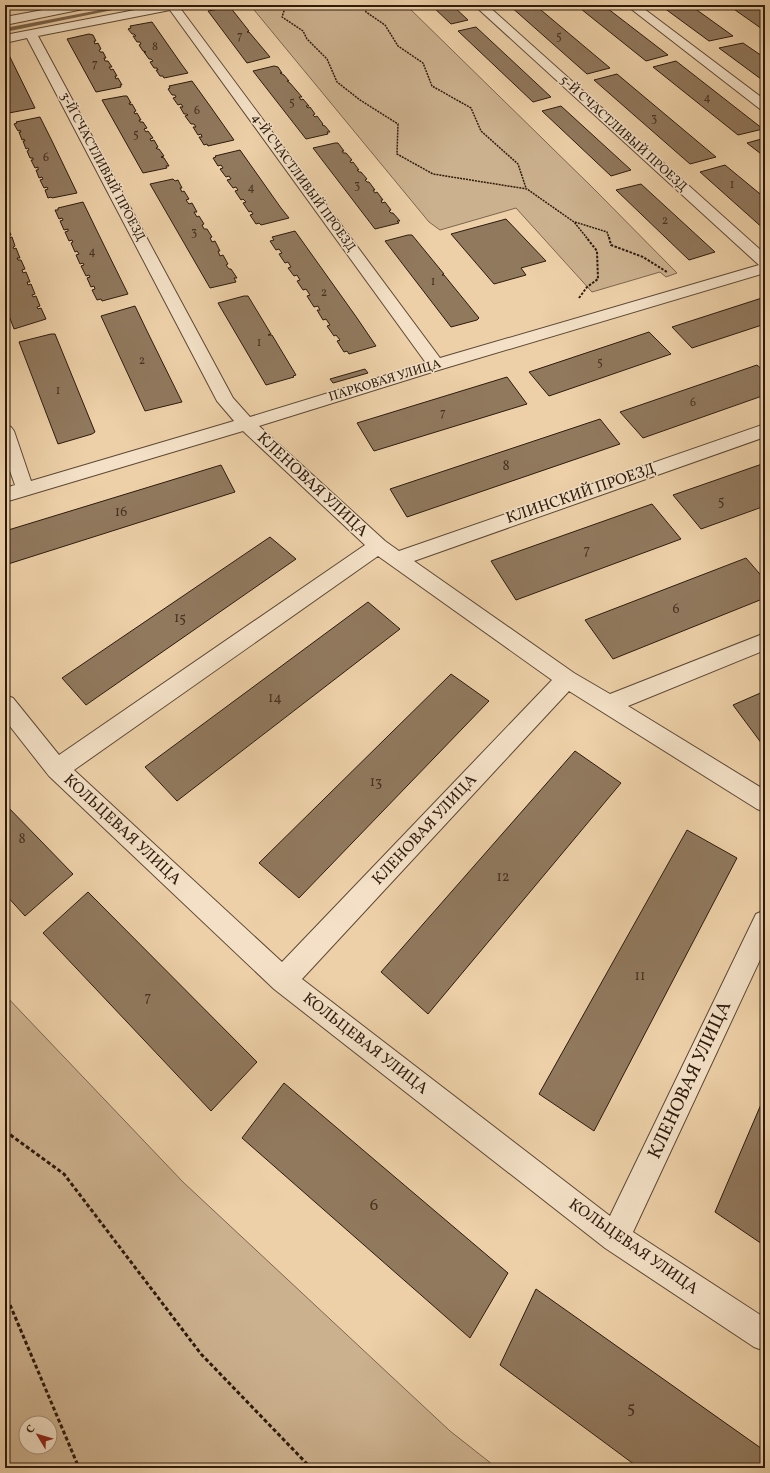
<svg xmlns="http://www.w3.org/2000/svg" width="770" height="1473" font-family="Vollkorn,serif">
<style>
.green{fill:#ccb18e;stroke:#7c664e;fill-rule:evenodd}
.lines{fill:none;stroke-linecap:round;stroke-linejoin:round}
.stream{fill:#79624a;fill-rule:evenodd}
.building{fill:#91795e;stroke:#2d1b0d}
.street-casing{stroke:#5d4834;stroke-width:2}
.path-far2{stroke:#2d1b0d;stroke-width:1.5;stroke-dasharray:2 1;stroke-linecap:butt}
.path-far1{stroke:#2d1b0d;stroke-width:2;stroke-dasharray:2.5 1.5;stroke-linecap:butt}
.path{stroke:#2d1b0d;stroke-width:3;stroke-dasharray:4 2.5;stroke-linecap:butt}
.street{fill:#f3e0c6;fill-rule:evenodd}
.labels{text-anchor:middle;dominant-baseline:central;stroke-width:3;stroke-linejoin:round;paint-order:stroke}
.far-number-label{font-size:12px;fill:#463221}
.far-street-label{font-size:13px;fill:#2d1b0d;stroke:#f3e0c6}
.number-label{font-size:14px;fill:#463221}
.street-label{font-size:16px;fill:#2d1b0d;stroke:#f3e0c6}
.near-number-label{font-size:17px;fill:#463221}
.near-street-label{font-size:19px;fill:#2d1b0d;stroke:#f3e0c6}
</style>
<rect width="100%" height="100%" fill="#edd0a8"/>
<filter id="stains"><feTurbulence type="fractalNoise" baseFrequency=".005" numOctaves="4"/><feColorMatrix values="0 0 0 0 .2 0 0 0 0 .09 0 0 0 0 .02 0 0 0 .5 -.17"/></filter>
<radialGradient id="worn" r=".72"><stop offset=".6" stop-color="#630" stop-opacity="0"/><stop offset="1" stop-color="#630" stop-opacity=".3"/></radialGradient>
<!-- green -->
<path class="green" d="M250,5H406L593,188L677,273L666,277L660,272L592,292L516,208L440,230L429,222Z
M5,995L183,1182L450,1431L497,1468H5ZM26,1423H50V1447H26Z"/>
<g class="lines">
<!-- stream -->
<path class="stream" d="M126,5H137L5,32V28Z"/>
</g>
<!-- building -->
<path class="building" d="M431,5H452L468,20L451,24Z
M515,5H535L610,68L587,74L510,6Z
M576,5H603L668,55L646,61Z
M660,5H690L733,36L709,41Z
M728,5H760L765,9V31Z
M230,7L249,31L247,32H249L270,57L247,63L208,11Z
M152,22L182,65L188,73L164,78L163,76H160L156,70H158L157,68H154L150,62L153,61L151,59H149L144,52H146L143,51L139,45L141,44L140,42H137L133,36H136L134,34H132L128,29L131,28L130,26Z
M476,27L551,97L533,102L458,31Z
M89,34L93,35L96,41H94L95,44L98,43L101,49L99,50L100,52H103L106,58H104L105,61H108L112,67H109L111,70L113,69L117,76H115L116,79L118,78L122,85H120L121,87L96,92L67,39Z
M743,43L765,58V82L719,48Z
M5,51H7L35,108L9,113L5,104Z
M676,61L763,129L738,135L653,67Z
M274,66L278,67L282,73H280L284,75L289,81H287L290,83L302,97H299L301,100L303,99L309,106H306L308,108L310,107L315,114L313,115L315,117L317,116L323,124L322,125L325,126L330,132H327L328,134L306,139L253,71Z
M617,74L716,157L690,164L594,80Z
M192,81L210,106L234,140L208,146L207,144L204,145L199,137H202L201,134L198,135L193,127H196L194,124H191L185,116L188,115L187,114H184L180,107H183L181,104L178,105L173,98L176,97L175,95H172L168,89L170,88L169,86Z
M124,96H127L131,103H129L130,105L132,104L136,111L134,112L135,114L137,113L141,120H139L140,122H143L147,128L144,129L146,132L148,131L153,138L150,139L151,141L154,140L158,147L156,148L157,149H159L164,156L161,157L164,158L169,166H166L167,168L143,173L102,100Z
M561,106L631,170L611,176L542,111Z
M40,117L52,141L77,193L52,198L51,197L48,198L45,190L48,189L47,187L44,188L40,180L43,179L42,177L39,178L36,170H38V167L35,168L31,160H33V158H30L27,151L29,150L28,148L26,149L23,141H25L24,139L22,140L19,132H21L20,130L18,131L14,124L17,123L16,122Z
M765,138V157L747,143Z
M335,143H338L344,151H342L343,153H346L352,160L350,161L351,163L353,162L359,170H357L359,172H361L367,179L365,180L367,182H369L375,190H373L375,193L377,192L383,200H381L382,203L385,202L391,210L389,211L391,213H393L400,221H397L399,223L375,229L313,148Z
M240,150L281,208L289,218L261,225L259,223L256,224L250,215L253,214L251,211L249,212L243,203L246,202L243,199L241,200L235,191L238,190L236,187L233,188L227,180L231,179L229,176L226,177L220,169L223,168L221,165L218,166L213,158L216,157L215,156Z
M725,165L765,198V230L700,172Z
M173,179L175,181L178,180L182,188H180L182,192L184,191L189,199L186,200L189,204L192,203L197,212H194L197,217L199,216L204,224L202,225L204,229H207L212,237L210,238L212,242L215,241L220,251H218L220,256L223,255L228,264L226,265L229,269H231L237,278H234L236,282L210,288L150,184Z
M641,184L715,252L689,260L616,190Z
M83,202L97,231L128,294L102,301L101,299L97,300L92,290L95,289L94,286L91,287L87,278L90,277L89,275L86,276L81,266L84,265L83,263L80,264L76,255L79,254L77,251L75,252L71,243L73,242L72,240L69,241L65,232L68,231V229L64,230L60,221L63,220L62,218L59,219L55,210H58V208Z
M506,219L546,261L521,268L526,275L494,284L451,234Z
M7,226L11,235L8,236L9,238L12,237L15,246L13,247L14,249L16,248L20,258H17L18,260H21L25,269L22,270L23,273L26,272L30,282H27L28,285L31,284L35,294L32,295L33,297L36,296L40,306L37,307L38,309L41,308L46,319L14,329L5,305V227Z
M295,231L357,318L376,346L349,354L347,351L344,352L337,341L340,340L336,335L334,336L327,326L330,325L326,319L323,320L317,310H320L318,306L314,307L307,296L310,295L306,289L303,290L297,281L300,280L297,275L294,276L288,268L291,267L288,262L285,263L279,254L282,253L279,249L276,250L270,241L274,240L272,237Z
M408,235H412L444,274L442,275H444L479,318L477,320L451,327L385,241Z
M244,296H248L271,334L268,335H272L296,375L293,376L294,377L266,385L218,303Z
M765,297V324L692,348L672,327Z
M135,306L147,331L182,402L145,411L101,316Z
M649,332L671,354L549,396L529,372Z
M51,334H55L95,432L92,434L58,444L19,342Z
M757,365L765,372V395L643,438L620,412Z
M365,369L368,373L333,383L330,379Z
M507,377L527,404L374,451L357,423Z
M600,419L620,444L407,517L390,489Z
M765,463V506L701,529L673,495Z
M221,465L235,492L5,565V531Z
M652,504L681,539L516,600L491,561Z
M270,537L296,559L86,705L62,678Z
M746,558L765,580V598L613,659L585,620Z
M368,602L400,629L177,801L145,767Z
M451,674L489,701L299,898L259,863Z
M765,691V748L733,705Z
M575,751L621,783L428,1014L381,972Z
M5,804L73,874L25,916L5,894Z
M687,830L737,858L594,1131L539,1094Z
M88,892L257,1062L211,1111L43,933Z
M284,1083L508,1273L470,1338L242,1138Z
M765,1095V1246L715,1212Z
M536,1289L765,1451V1468H639L500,1365Z"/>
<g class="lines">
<!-- street casing -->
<g class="street-casing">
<path id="street" d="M70,5H94L92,7L88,8L5,25V17Z
M161,5H185L180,8L440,358L759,265L474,5H487L765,254V273L442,369L259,426L385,541L399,551L765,424V437L414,561L574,673L610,694L765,633V650L628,706L765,790V812L757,809L569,691L302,979L610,1216L756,914L765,910V949L633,1232L765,1318V1351L754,1347L605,1248L274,989L49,776L5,720V695L13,698L59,755L365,545L243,431L5,502V488L15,485L5,457V425L11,427L14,431L31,481L234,421L217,401L27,38L5,43V35ZM170,10L426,363L250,417L233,398L38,36ZM378,556L552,680L282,962L74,770Z
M626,5H639L765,100V110L760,109Z"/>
</g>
<!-- path-far2 -->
<path class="path-far2" d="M286,5L282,17L303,31L307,39L327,59L337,82L360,100L398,124L397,154L433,174L527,189L574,222L587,238
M364,5L366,12L385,25L398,46L423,63L432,86L471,108L481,131L518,164L526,188
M575,222L607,232L609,238"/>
<!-- path-far1 -->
<path class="path-far1" d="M609,237L611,245L643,257L667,272
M579,298L587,287L598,279L597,251L586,237"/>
<!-- path -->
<path class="path" d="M5,1131L64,1174L201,1354L311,1468
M5,1293L79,1468"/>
<!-- street -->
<use href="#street" class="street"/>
</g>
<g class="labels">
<!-- far-number labels -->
<g class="far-number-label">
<text x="240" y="36">7</text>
<text x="559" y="37">5</text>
<text x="155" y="47">8</text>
<text x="95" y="64">7</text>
<text x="707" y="98">4</text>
<text x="292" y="103">5</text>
<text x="197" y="111">6</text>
<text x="654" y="119">3</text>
<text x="136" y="135">5</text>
<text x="46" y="158">6</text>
<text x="732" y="185">1</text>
<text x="357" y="186">3</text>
<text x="251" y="188">4</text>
<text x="665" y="221">2</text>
<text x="194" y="233">3</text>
<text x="92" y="252">4</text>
<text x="433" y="282">1</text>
<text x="324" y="293">2</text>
<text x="259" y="343">1</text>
<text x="142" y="361">2</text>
<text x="600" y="363">5</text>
<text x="58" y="391">1</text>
<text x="693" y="403">6</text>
<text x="443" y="413">7</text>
</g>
<!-- far-street labels -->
<g class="far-street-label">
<text transform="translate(623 134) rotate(42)">5-Й СЧАСТЛИВЫЙ ПРОЕЗД</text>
<text transform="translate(102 167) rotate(62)">3-Й СЧАСТЛИВЫЙ ПРОЕЗД</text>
<text transform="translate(303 183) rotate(54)">4-Й СЧАСТЛИВЫЙ ПРОЕЗД</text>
<text transform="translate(385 381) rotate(-17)">ПАРКОВАЯ УЛИЦА</text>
</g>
<!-- number labels -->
<g class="number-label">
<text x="506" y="466">8</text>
<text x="721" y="501">5</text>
<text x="121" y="512">16</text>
<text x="587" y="550">7</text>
<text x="676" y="609">6</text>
<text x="180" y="618">15</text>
<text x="275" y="698">14</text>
<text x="376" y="782">13</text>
<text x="22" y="839">8</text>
<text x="503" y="877">12</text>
<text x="640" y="976">11</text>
<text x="148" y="997">7</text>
</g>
<!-- street labels -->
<g class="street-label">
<text transform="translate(312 485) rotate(43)">КЛЕНОВАЯ УЛИЦА</text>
<text transform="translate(581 494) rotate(-19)">КЛИНСКИЙ ПРОЕЗД</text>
<text transform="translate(122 830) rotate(43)">КОЛЬЦЕВАЯ УЛИЦА</text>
<text transform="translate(425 830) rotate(-47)">КЛЕНОВАЯ УЛИЦА</text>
<text transform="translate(365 1044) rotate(38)">КОЛЬЦЕВАЯ УЛИЦА</text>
<text transform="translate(633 1247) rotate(35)">КОЛЬЦЕВАЯ УЛИЦА</text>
</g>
<!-- near-number labels -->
<g class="near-number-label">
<text x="374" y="1205">6</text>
<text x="631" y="1408">5</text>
</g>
<!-- near-street labels -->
<g class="near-street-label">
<text transform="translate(690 1080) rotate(-65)">КЛЕНОВАЯ УЛИЦА</text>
</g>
</g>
<!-- margin -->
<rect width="770" height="1473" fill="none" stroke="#edd0a8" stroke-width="20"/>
<rect x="6" y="6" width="758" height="1461" fill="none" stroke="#2d1b0d" stroke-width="2"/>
<rect x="10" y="10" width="750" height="1453" fill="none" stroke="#2d1b0d"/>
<!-- north arrow -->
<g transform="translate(38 1435) rotate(308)"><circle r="19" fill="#f3e0c6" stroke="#a4917c"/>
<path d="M0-3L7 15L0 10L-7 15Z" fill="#8f2418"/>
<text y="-6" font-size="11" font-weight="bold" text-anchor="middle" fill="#2d1b0d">С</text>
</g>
<rect width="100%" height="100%" filter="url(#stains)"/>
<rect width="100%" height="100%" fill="url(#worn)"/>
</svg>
